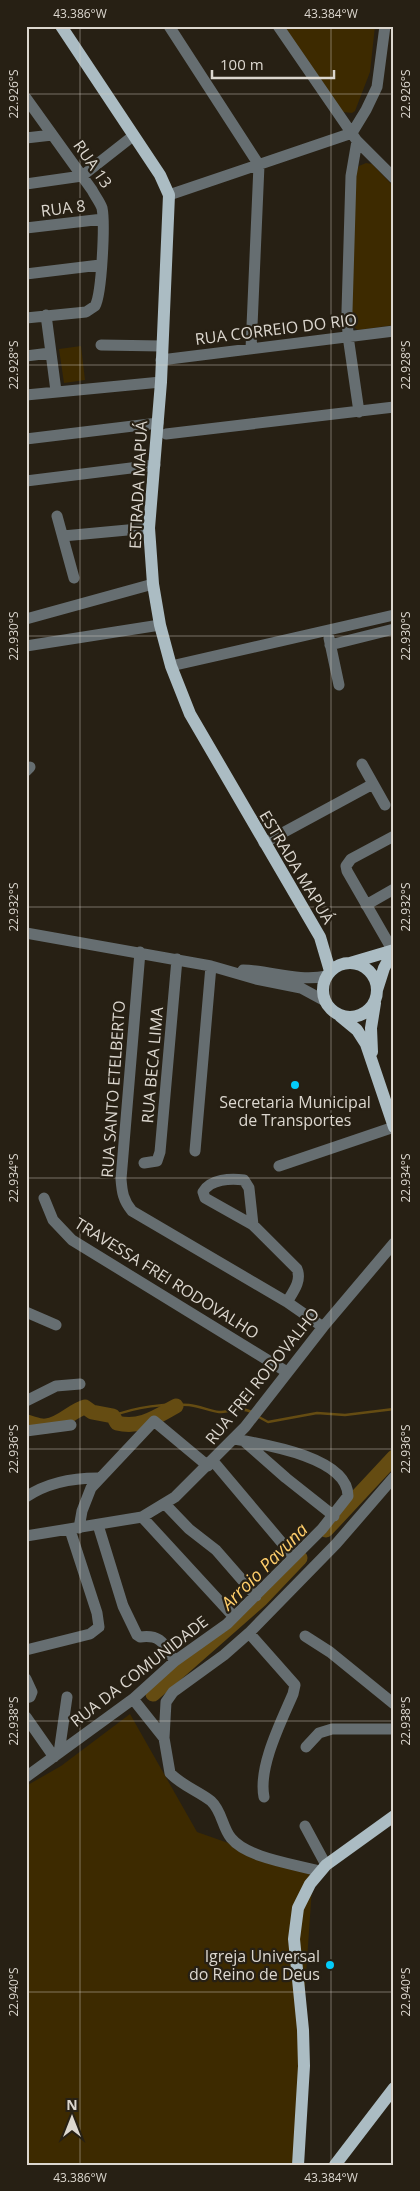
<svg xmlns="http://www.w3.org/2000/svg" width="420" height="2191" font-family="'Open Sans',sans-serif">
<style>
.green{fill:#3d2a00}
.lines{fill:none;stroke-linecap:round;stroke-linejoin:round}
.stream{stroke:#654c12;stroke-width:2.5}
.river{stroke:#654c12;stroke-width:15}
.minor{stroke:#666e71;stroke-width:11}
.major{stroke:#abbcc3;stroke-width:12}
.ticks{fill:none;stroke:#dcd7cf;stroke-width:1;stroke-opacity:0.45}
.poi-dot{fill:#03cbf9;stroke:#272014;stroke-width:2}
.labels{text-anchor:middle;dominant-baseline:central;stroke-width:4.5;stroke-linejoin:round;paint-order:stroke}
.street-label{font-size:16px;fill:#dcd7cf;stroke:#272014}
.poi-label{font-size:16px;fill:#dcd7cf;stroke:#272014}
.water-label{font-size:18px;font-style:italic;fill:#ffce6b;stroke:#272014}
.neatline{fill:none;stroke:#dcd7cf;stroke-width:2}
.ticks-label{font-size:12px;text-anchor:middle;fill:#dcd7cf}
</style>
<rect width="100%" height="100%" fill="#272014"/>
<!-- green -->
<path class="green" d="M280,26H375L370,72L355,111L352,113L343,112Z
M366,163L372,164L394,187V325L358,330L351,325L355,173L359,166Z
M81,346L85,380L64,383L59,349Z
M130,1714L197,1832L313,1873L293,2165H26V1786L61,1766Z"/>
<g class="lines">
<!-- stream -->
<path class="stream" d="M113,1416C135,1407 166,1403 189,1405C200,1406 209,1411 219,1412C231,1412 242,1406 253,1413
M257,1416L268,1422L317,1413L345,1415L394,1409"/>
<!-- river -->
<path class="river" d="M26,1422C32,1423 40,1427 46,1426C61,1425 71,1411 85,1407L92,1412L113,1416L117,1423C140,1429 156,1417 176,1406
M326,1530L394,1457
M153,1694L261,1599L300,1558"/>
<!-- minor -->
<path class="minor" d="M169,26L259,165L251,349
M278,26L357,141L394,178
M26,98L92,190C95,196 100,202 102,208C105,222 102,294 95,306L86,312L26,318
M352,133L366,110L377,87L385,26
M26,138L52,135
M357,141L351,176L347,311L348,336L359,412
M26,184L82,176L133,136
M169,195L352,133
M26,228L103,219
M26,274L100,265
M46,315L56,391
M101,345L162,346
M26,356L50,353
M161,360L394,331
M26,395L161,382
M166,434L394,407
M26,439L158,423
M26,481L155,465
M57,516L74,578
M63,536L149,528
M26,619L153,584
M329,638L339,685
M330,645L394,629
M26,646L160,625
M171,666L394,615
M362,764L385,805
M26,771L30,767
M264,843L373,784
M366,905L394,889
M26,933L211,966L256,979L301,988L325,1001
M393,951L347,871L346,866L351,859L394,836
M140,952L121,1179C122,1192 123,1200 132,1211L287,1302L323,1327
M243,970C272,971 298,982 327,976
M195,1151L211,966
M144,1163L157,1161L160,1152L177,959
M279,1166L394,1127
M44,1198L53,1220L72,1240L287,1372
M253,1225L249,1188L244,1180C231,1178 210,1179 203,1192L205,1198L253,1225L297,1269C302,1281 293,1292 287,1302
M26,1312L56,1325
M26,1401L56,1386L80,1384
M26,1431L71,1425
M244,1441L286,1478L334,1516
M213,1461L293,1556
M26,1497C48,1482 72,1478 98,1478
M165,1504L189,1529L216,1550L256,1596
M142,1517L234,1617
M98,1525L123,1606L137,1635L140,1637C162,1634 164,1645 175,1661
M79,1528L82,1511L91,1488L154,1421L208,1466
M26,1536L142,1517L175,1497L245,1427L323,1327L394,1243
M249,1633L295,1685L293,1694C281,1722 258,1767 264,1797
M305,1636L330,1652L394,1704
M26,1650L90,1634L99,1627L97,1613L70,1530
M26,1679L32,1692L30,1697L26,1698
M133,1699L164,1738L170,1773C181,1785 198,1791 211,1801C222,1811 222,1827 231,1838C247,1858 294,1864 319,1871
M26,1717L54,1757
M164,1738L166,1702L173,1692L224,1655L249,1633L336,1544L394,1477
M306,1747L319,1733L332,1729H394
M59,1753L67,1697
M26,1777L133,1699L175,1661L227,1624L322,1529L348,1496C348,1457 263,1444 234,1439
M305,1826L326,1865"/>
<!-- major -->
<path class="major" d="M61,26L160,175L169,195L161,382L149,528L153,584L160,625L171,666L190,714L320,937L330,971
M323 990a27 27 0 1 1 54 0a27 27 0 1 1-54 0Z
M350,963L394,950
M377,990L384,968L393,951
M340,1016L357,1030L366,1044L394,1127
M372,1052L371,1028L375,1003
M298,2165L304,2066L303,2030L294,1939L298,1908L310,1884L326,1865L394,1816
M335,2165L394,2088"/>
</g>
<!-- ticks -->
<path class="ticks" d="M80,26V2165M331,26V2165M26,94H394M26,365H394M26,636H394M26,907H394M26,1178H394M26,1449H394M26,1721H394M26,1992H394"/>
<!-- markers -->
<g class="poi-dot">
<circle cx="295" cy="1085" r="5"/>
<circle cx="330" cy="1965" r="5"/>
</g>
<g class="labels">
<!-- street labels -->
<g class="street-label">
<text transform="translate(93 164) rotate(55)">RUA 13</text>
<text transform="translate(63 208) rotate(-7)">RUA 8</text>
<text transform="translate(276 329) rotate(-7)">RUA CORREIO DO RIO</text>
<text transform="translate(138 485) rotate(-87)">ESTRADA MAPUÁ</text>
<text transform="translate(297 867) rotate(59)">ESTRADA MAPUÁ</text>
<text transform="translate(152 1065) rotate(-85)">RUA BECA LIMA</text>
<text transform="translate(113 1089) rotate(-86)">RUA SANTO ETELBERTO</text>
<text transform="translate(167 1278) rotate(32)">TRAVESSA FREI RODOVALHO</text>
<text transform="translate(262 1376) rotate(-51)">RUA FREI RODOVALHO</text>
<text transform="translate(139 1671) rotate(-38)">RUA DA COMUNIDADE</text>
</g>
<!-- poi labels -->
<g class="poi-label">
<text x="295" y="1102">Secretaria Municipal<tspan x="295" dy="18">de Transportes</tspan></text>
<text x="320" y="1956" text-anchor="end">Igreja Universal<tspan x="320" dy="18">do Reino de Deus</tspan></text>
</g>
<!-- water labels -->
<g class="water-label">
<text transform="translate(264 1566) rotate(-45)">Arroio Pavuna</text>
</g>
</g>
<!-- border -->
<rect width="420" height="2191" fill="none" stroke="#272014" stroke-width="55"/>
<!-- north arrow -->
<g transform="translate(72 2118)" stroke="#272014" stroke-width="4" paint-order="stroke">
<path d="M0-4L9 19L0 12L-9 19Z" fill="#dcd7cf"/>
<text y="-8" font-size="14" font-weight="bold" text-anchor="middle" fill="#dcd7cf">N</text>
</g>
<!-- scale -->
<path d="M212 70v8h122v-8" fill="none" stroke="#dcd7cf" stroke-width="2.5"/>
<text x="220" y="70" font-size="15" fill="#dcd7cf" stroke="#272014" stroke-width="4" paint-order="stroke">100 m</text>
<rect x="28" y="28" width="364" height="2136" class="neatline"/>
<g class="ticks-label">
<text x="80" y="18">43.386°W</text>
<text x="331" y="18">43.384°W</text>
<text transform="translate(14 94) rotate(-90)" y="4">22.926°S</text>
<text transform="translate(406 94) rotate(-90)" y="4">22.926°S</text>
<text transform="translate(14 365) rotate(-90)" y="4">22.928°S</text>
<text transform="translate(406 365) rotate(-90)" y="4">22.928°S</text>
<text transform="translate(14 636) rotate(-90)" y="4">22.930°S</text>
<text transform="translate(406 636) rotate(-90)" y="4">22.930°S</text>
<text transform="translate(14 907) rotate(-90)" y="4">22.932°S</text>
<text transform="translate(406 907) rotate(-90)" y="4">22.932°S</text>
<text transform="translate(14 1178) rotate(-90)" y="4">22.934°S</text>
<text transform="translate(406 1178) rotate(-90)" y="4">22.934°S</text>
<text transform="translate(14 1449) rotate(-90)" y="4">22.936°S</text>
<text transform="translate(406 1449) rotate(-90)" y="4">22.936°S</text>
<text transform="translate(14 1721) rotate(-90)" y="4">22.938°S</text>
<text transform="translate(406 1721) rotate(-90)" y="4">22.938°S</text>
<text transform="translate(14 1992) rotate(-90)" y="4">22.940°S</text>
<text transform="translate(406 1992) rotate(-90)" y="4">22.940°S</text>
<text x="80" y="2182">43.386°W</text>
<text x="331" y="2182">43.384°W</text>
</g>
</svg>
